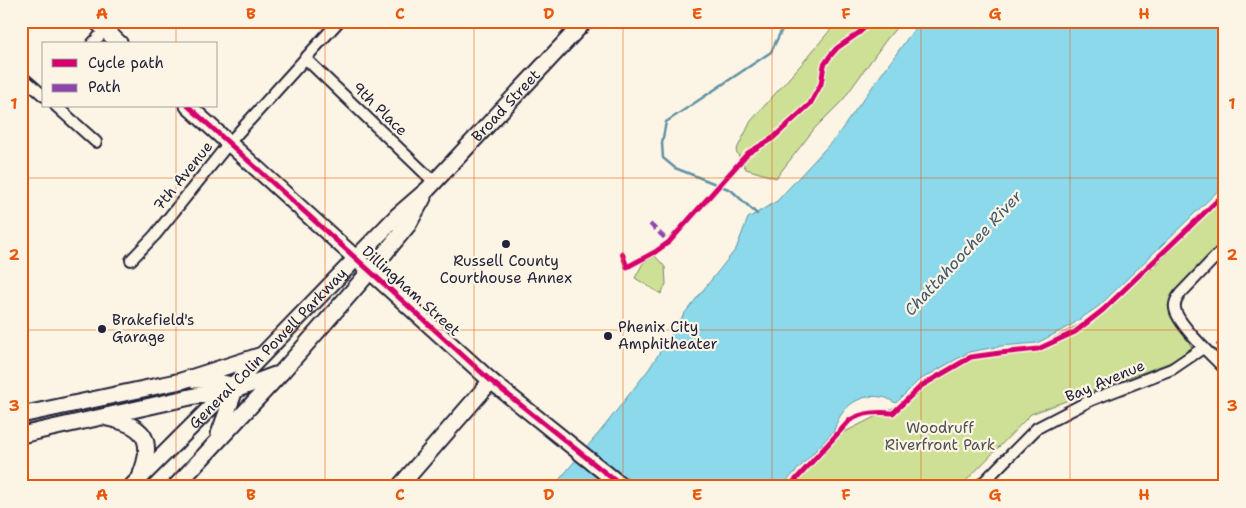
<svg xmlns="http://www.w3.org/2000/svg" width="1246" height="508" font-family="'Shantell Sans',sans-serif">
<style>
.green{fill:#cde095;stroke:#788168}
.water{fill:#8bd9ea;stroke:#6190a4}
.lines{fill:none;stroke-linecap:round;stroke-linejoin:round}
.stream{stroke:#6190a4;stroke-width:2.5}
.street-casing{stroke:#22223b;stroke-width:14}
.secondary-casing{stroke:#22223b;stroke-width:19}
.street{stroke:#fcf5e5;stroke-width:10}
.secondary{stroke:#fcf5e5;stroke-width:15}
.quiet{stroke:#8e44ad;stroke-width:4;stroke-dasharray:8 4;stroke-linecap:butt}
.cycleway-casing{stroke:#fcf5e5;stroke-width:8}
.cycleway{stroke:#d6006c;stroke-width:5}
.grid{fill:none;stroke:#e8590c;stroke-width:1;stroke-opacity:0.55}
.poi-dot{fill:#22223b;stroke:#fcf5e5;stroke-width:2}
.labels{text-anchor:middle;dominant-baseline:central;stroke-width:4.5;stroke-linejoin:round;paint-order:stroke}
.street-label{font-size:15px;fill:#22223b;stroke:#fcf5e5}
.poi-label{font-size:15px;fill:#22223b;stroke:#fcf5e5;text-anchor:start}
.park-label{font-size:15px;fill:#4d5252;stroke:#fcf5e5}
.water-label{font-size:16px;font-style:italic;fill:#425970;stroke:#fcf5e5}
.neatline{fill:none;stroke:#e8590c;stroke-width:2}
.grid-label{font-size:16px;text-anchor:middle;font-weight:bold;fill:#e8590c}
</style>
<rect width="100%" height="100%" fill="#fcf5e5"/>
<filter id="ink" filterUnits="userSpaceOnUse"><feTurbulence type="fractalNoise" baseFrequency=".02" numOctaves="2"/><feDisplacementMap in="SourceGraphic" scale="10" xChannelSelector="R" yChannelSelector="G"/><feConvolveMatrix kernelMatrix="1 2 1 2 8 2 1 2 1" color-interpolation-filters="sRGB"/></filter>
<g filter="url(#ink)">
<!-- green -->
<path class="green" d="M834,21H902L886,40L843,100L815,128L776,178L746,169L736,151L751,121L806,59L831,29Z
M1225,195V243L1168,305L1195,353L1031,414L960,487H789L837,436L904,402L921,386L971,357L1038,346L1103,312L1155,266Z
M655,256L665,267L666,284L661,294L635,278L643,263Z"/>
<!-- water -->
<path class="water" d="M920,21H1225V184L1099,306L1070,326L1037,343L1001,346L969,352L918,381L896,403C891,401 886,397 881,397C857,393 839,410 834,431L781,487H553L603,428L649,369L684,314L736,249L748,218L777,201L836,137Z"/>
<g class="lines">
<!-- stream -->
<path class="stream" d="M757,214L731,190L675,168L663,158L662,143L666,122L771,52L786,21"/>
<!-- street casing -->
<g class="street-casing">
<path id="street" d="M92,44L105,30
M305,58L434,182
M21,76L44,96
M56,106L96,142
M1225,247L1180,294C1177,298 1174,303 1175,308C1176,323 1214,358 1225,369
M131,260L155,235L229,143L339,21
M979,487L1037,428L1091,400L1172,369L1203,348"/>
</g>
<!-- secondary casing -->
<g class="secondary-casing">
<g id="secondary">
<path d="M96,21L120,44"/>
<path d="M188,106L491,381L623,487"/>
<path d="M195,380C208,380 219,382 232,385L235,390L219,434"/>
<path d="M21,415L181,381L259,356"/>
<path d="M107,418C143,425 155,438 141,474"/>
<path d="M21,435L195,396L235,390L275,375"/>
<path id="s1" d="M131,487L242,376L397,216L427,190L585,21"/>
<path d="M175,487L281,373L371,270L408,225L423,198"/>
<path d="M399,487L491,381"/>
</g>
</g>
<!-- street -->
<use href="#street" class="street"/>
<!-- secondary -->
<use href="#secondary" class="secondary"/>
<!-- quiet -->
<path class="quiet" d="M650,224L669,242
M1217,346L1225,338"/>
<!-- cycleway casing -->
<g class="cycleway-casing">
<path id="cycleway" d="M188,106L491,381L623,487
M622,253L627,267L655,252L669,242L748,153L773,138L810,104L821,84L824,65L830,56L837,48L860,32L871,21
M789,487L850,420C863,412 878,412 893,413L921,386L971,357L1000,353L1038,349L1075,332L1103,310L1225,193"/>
</g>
<!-- cycleway -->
<use href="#cycleway" class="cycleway"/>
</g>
</g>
<!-- grid -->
<path class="grid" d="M176,21V44M325,21V487M474,21V487M623,21V487M772,21V487M921,21V487M1070,21V487M176,106V487M21,178H1225M21,330H1225"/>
<!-- markers -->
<g class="poi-dot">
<circle cx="506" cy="244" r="5"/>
<circle cx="102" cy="329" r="5"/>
<circle cx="608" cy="336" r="5"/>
</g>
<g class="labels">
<!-- street labels -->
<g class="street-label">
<text stroke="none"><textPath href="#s1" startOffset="535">Broad Street</textPath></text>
<text transform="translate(380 109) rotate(44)">9th Place</text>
<text transform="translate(183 176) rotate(-51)">7th Avenue</text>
<text transform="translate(411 291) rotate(42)">Dillingham Street</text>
<text stroke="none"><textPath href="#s1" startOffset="195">General Colin Powell Parkway</textPath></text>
<text transform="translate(1105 381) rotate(-23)">Bay Avenue</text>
</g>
<!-- poi labels -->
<g class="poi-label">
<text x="506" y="261" text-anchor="middle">Russell County<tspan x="506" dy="17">Courthouse Annex</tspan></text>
<text x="112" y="320">Brakefield's<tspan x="112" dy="17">Garage</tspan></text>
<text x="618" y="327">Phenix City<tspan x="618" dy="17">Amphitheater</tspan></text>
</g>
<!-- park labels -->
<g class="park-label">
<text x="940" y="428">Woodruff<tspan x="940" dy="17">Riverfront Park</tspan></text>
</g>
<!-- water labels -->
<g class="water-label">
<text transform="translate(963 253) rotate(-47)">Chattahoochee River</text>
</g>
</g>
<!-- margin -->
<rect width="1246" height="508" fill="none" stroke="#fcf5e5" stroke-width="55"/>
<!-- legend -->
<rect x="42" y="42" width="175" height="65" fill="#fcf5e5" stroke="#a5a1a1"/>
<rect x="52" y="59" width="25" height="8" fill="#d6006c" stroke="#a5a1a1"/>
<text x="88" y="68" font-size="15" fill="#22223b">Cycle path</text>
<rect x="52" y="84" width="25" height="8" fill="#8e44ad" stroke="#a5a1a1"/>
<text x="88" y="92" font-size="15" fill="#22223b">Path</text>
<rect x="28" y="28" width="1190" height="452" class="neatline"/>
<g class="grid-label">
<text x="102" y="19">A</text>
<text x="251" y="19">B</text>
<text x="400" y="19">C</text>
<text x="549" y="19">D</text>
<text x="697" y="19">E</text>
<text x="846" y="19">F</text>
<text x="995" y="19">G</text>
<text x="1144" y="19">H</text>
<text x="14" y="109">1</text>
<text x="1232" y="109">1</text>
<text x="14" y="260">2</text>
<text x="1232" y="260">2</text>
<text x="14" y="411">3</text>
<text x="1232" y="411">3</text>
<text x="102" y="500">A</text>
<text x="251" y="500">B</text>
<text x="400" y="500">C</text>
<text x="549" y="500">D</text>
<text x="697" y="500">E</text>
<text x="846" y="500">F</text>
<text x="995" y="500">G</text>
<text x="1144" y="500">H</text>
</g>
</svg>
